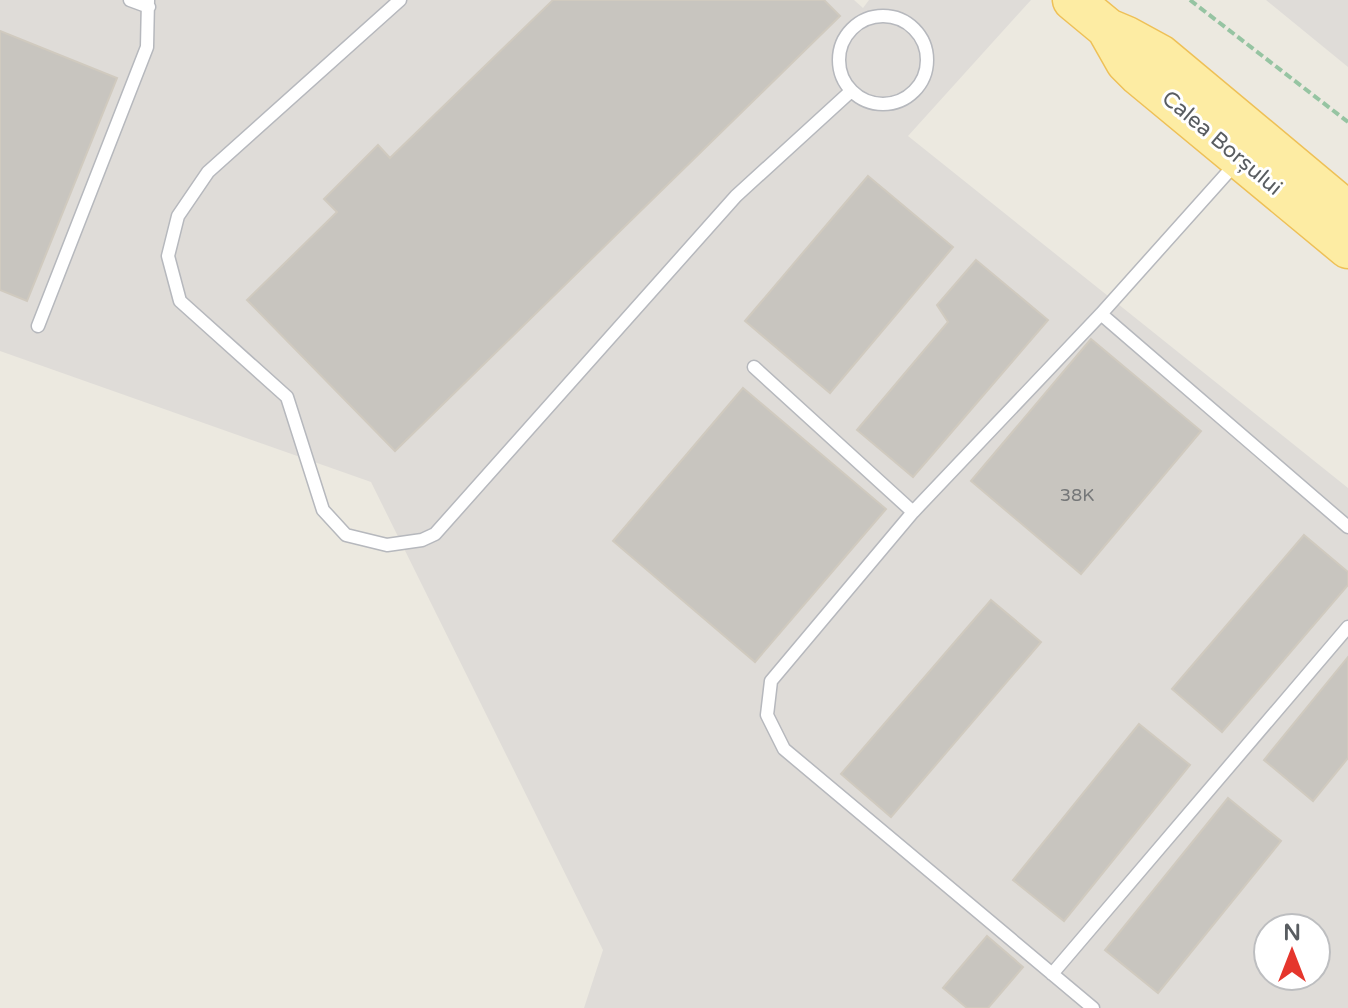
<svg xmlns="http://www.w3.org/2000/svg" width="1348" height="1008" font-family="'Varela Round',sans-serif">
<style>
.industrial{fill:#dfdcd8;fill-rule:evenodd}
.building{fill:#c8c5bf;stroke:#d0cabf;stroke-width:2}
.lines{fill:none;stroke-linecap:round;stroke-linejoin:round}
.lane-casing{stroke:#b6b8bd;stroke-width:15}
.primary-casing{stroke:#eec057;stroke-width:43}
.path{stroke:#96c4a2;stroke-width:4;stroke-dasharray:8 4;stroke-linecap:butt}
.lane{stroke:#fff;stroke-width:12}
.primary{stroke:#fdeca3;stroke-width:40}
.labels{text-anchor:middle;dominant-baseline:central;stroke-width:6;stroke-linejoin:round;paint-order:stroke}
.number-label{font-size:18px;fill:#757778}
.street-label{font-size:22px;fill:#595d61;stroke:#fff}
</style>
<rect width="100%" height="100%" fill="#ece9e0"/>
<!-- industrial -->
<path class="industrial" d="M0,0H854L863,8L869,0H1031L908,136L1348,488V1008H584L603,950L371,482L0,351ZM1268,928H1316V976H1268Z
M1266,0H1348V67Z"/>
<!-- building -->
<path class="building" d="M553,0H824L840,16L395,451L247,300L337,212L324,199L378,145L390,158Z
M0,31L117,78L27,301L0,290Z
M868,176L953,247L830,393L745,321Z
M976,260L1048,320L913,477L857,430L948,322L937,305Z
M1091,339L1201,431L1081,574L971,481Z
M743,388L886,509L755,662L613,541Z
M1304,535L1348,572V585L1222,732L1172,689Z
M991,600L1041,642L891,817L841,774Z
M1348,657V758L1313,801L1264,760Z
M1139,724L1190,765L1064,921L1013,880Z
M1228,798L1281,841L1158,993L1105,950Z
M987,936L1023,967L988,1008H967L943,988Z"/>
<g class="lines">
<!-- lane casing -->
<g class="lane-casing">
<path id="lane" d="M130,0L149,7
M400,0L208,172L178,216L168,256L180,301L287,397L323,510L346,535L387,545L422,540L435,534L736,196L850,92
M839 60a44 44 0 1 1 88 0a44 44 0 1 1-88 0Z
M1101,314L1348,527
M38,326L147,47L148,0
M754,367L913,512
M1052,974L1348,627
M1093,1008L784,749L767,715L771,681L913,512L1101,314L1237,162"/>
</g>
<!-- primary casing -->
<g class="primary-casing">
<path id="primary" d="M1073,0L1108,29L1127,37L1160,55L1348,212
M1109,32L1126,62L1139,75L1348,248"/>
</g>
<!-- path -->
<path class="path" d="M1190,0L1348,122"/>
<!-- lane -->
<use href="#lane" class="lane"/>
<!-- primary -->
<use href="#primary" class="primary"/>
</g>
<g class="labels">
<!-- number labels -->
<g class="number-label">
<text x="1077" y="495">38K</text>
</g>
<!-- street labels -->
<g class="street-label">
<text transform="translate(1222 143) rotate(40)">Calea Borșului</text>
</g>
</g>
<!-- north arrow -->
<g transform="translate(1292 952)"><circle r="38" fill="#ffffff" stroke="#bdbec0" stroke-width="2"/>
<path d="M0-6L14 30L0 20L-14 30Z" fill="#e5362d"/>
<text y="-12" font-size="22" font-weight="bold" text-anchor="middle" fill="#595d61">N</text>
</g>
</svg>
